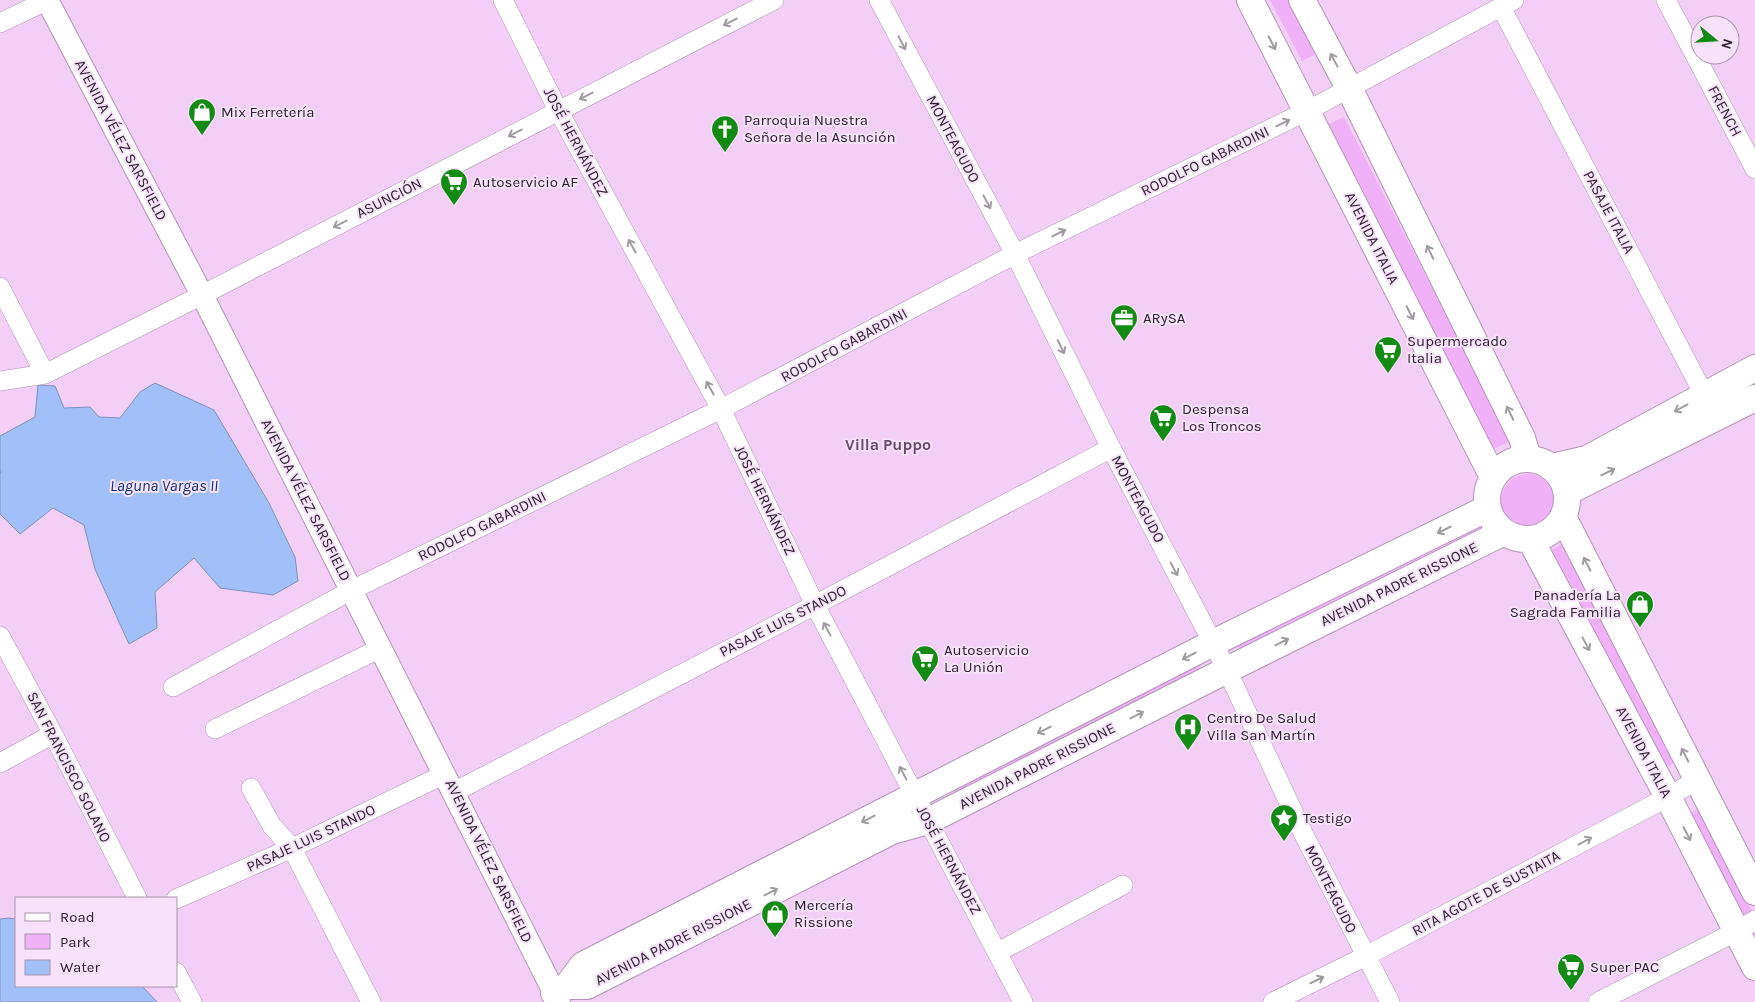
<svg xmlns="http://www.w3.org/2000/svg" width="1755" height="1002" font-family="Karla,sans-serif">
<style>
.green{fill:#f1b1f9}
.water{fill:#a1c0fa;stroke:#7e90bd}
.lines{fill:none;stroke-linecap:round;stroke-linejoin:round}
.minor-casing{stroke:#b491b8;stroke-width:20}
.tertiary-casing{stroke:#b491b8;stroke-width:24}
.secondary-casing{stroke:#b491b8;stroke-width:28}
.minor{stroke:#fff;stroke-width:19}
.tertiary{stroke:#fff;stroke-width:22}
.secondary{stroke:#fff;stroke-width:26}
.oneway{stroke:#a09ba1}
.labels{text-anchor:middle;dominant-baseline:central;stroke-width:4;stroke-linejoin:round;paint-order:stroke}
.street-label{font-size:15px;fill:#2d202f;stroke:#f8e2fb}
.poi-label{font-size:15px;fill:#2d202f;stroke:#f8e2fb;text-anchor:start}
.neighbourhood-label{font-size:16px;font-weight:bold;fill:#68496c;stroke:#f8e2fb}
.water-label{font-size:16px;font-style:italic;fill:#092f81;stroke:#f8e2fb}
</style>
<rect width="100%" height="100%" fill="#f3cff8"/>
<!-- green -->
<path class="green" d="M1270,0H1290L1318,53L1302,61Z
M1344,117L1511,441L1494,449L1327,125Z
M1501 501a27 27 0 1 1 54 0a27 27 0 1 1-54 0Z
M1486,523L1488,528L1240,652L1238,646Z
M1562,544L1674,763L1664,768L1545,553Z
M1197,661L1204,674L956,795L952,788Z
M1698,809L1752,911L1740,917L1686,815Z"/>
<!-- water -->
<path class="water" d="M155,383L214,410L269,503L295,557L298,581L273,595L220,588L194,558L155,592L157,628L129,644L95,569L84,525L53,508L20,534L0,514V473L1,472L0,470V436L35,417L38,385L55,386L64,408L90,407L99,417L120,418L140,392Z
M9,918L16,919V986H142L157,1002H0V919Z"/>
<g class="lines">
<!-- minor casing -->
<g class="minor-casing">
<path id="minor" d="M503,0L558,110L721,409L815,605L1023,1002
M879,0L1015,254L1111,448L1227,670L1303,833L1390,1002
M1666,0L1755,169
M1501,7L1710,406
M0,23L48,0
M0,287L45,374
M0,381L45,374L202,295L774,0
M0,636L53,734L137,898
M173,687L352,590L721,409L1015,254L1307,111L1514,0
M215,729L381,648
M0,763L53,734
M251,788L272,826L292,848L371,1002
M454,792L815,605L1111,448
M176,899L292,848L445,774
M998,952L1123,885
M176,972L192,1002
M1273,1002L1366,956L1668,797L1697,780
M1598,1002L1737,931L1755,920"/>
</g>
<!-- tertiary casing -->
<g class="tertiary-casing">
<path id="tertiary" d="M47,0L202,295L559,1002"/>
</g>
<!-- secondary casing -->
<g class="secondary-casing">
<path id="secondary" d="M1250,0L1493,477
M1302,0L1349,88L1522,438L1528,458
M1487 499a40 40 0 1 1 80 0a40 40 0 1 1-80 0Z
M1552,467L1587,459L1755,368
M1567,497L1571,490L1755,398
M1563,517L1755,892
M1530,539L1668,797L1755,967
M567,986H587L892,831L928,821L1227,670L1504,532
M554,993L567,986L583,965L1213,643L1488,508"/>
</g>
<!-- minor -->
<use href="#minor" class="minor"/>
<!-- tertiary -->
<use href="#tertiary" class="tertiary"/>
<!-- secondary -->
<use href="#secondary" class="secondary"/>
</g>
<!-- one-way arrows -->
<defs><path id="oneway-shaft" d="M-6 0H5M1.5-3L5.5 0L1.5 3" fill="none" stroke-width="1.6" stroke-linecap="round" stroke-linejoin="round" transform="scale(1.25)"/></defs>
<g class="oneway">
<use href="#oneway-shaft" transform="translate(730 22) rotate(153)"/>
<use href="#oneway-shaft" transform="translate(902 43) rotate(62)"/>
<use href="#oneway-shaft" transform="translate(1272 43) rotate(63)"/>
<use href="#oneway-shaft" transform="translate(1334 60) rotate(-118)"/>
<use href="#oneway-shaft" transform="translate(586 96) rotate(153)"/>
<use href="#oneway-shaft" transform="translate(1283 123) rotate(-26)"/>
<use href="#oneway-shaft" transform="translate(515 133) rotate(153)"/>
<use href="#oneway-shaft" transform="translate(987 202) rotate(62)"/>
<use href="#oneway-shaft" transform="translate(340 224) rotate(153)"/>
<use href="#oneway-shaft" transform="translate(1059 233) rotate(-26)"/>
<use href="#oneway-shaft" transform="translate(632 246) rotate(-119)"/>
<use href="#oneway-shaft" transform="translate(1430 252) rotate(-116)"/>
<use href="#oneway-shaft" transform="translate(1410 313) rotate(63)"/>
<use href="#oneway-shaft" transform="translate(1061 347) rotate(64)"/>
<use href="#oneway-shaft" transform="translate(710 388) rotate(-119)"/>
<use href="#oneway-shaft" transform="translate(1681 408) rotate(152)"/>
<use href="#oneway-shaft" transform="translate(1510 413) rotate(-116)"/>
<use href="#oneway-shaft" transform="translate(1608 472) rotate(-26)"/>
<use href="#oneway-shaft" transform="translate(1444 530) rotate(154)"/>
<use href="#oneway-shaft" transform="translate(1587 564) rotate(-117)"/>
<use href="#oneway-shaft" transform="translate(1174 569) rotate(62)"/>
<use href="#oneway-shaft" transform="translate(827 629) rotate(-118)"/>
<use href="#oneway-shaft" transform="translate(1282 642) rotate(-26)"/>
<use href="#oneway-shaft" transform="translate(1586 644) rotate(62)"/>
<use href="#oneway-shaft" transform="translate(1189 656) rotate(153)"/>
<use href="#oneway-shaft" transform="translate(1137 715) rotate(-27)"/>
<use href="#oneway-shaft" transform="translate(1044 730) rotate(153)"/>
<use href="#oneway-shaft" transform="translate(1685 755) rotate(-117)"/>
<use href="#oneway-shaft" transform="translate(903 773) rotate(-118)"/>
<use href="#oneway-shaft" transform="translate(868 819) rotate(153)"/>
<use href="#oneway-shaft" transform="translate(1687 834) rotate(63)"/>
<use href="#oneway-shaft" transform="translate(1585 841) rotate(-28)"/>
<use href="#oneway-shaft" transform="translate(771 892) rotate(-27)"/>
<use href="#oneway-shaft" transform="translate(1317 980) rotate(-26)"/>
</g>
<!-- icons -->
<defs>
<g id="shop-pin" transform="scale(1.4375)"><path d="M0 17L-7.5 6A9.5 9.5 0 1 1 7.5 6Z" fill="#128b12" stroke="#f8e2fb"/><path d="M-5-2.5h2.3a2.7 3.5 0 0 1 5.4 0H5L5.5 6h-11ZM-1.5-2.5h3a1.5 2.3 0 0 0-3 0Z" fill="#fff"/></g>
<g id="church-pin" transform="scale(1.4375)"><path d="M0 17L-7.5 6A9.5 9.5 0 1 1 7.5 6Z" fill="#128b12" stroke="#f8e2fb"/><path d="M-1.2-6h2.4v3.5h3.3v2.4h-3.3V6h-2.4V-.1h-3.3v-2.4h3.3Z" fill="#fff"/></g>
<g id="supermarket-pin" transform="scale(1.4375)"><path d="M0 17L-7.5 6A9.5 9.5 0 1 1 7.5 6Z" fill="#128b12" stroke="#f8e2fb"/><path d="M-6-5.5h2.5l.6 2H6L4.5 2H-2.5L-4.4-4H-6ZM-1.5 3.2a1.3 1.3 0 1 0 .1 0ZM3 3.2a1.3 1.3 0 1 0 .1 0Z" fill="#fff"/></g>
<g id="office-pin" transform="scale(1.4375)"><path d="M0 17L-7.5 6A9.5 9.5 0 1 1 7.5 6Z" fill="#128b12" stroke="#f8e2fb"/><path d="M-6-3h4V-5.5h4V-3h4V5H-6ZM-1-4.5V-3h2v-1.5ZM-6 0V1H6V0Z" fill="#fff"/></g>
<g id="hospital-pin" transform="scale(1.4375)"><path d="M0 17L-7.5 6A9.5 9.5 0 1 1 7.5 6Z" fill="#128b12" stroke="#f8e2fb"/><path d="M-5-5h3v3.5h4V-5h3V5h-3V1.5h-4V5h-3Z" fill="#fff"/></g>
<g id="sight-pin" transform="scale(1.4375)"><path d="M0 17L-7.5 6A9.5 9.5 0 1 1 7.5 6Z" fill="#128b12" stroke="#f8e2fb"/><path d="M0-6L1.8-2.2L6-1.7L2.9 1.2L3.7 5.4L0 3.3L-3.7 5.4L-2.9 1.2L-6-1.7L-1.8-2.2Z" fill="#fff"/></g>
</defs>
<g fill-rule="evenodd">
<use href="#shop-pin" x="202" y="112"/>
<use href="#church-pin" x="725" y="129"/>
<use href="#supermarket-pin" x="454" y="182"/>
<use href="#office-pin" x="1124" y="318"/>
<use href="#supermarket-pin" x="1388" y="350"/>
<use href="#supermarket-pin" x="1163" y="418"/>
<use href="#shop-pin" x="1640" y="604"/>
<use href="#supermarket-pin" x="925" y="659"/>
<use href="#hospital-pin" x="1188" y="727"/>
<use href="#sight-pin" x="1284" y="818"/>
<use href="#shop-pin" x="775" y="914"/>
<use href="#supermarket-pin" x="1571" y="967"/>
</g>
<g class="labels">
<!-- street labels -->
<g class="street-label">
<text transform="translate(1725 111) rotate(62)">FRENCH</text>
<text transform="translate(953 139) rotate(62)">MONTEAGUDO</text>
<text transform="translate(121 140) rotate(62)">AVENIDA VÉLEZ SARSFIELD</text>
<text transform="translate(576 142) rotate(62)">JOSÉ HERNÁNDEZ</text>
<text transform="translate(1205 161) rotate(-26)">RODOLFO GABARDINI</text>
<text transform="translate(389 198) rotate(-27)">ASUNCIÓN</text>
<text transform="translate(1609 212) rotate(62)">PASAJE ITALIA</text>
<text transform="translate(1372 238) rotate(63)">AVENIDA ITALIA</text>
<text transform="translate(844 345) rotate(-28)">RODOLFO GABARDINI</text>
<text transform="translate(1138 499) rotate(62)">MONTEAGUDO</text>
<text transform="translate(306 500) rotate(63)">AVENIDA VÉLEZ SARSFIELD</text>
<text transform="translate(765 500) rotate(64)">JOSÉ HERNÁNDEZ</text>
<text transform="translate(482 526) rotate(-26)">RODOLFO GABARDINI</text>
<text transform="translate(1399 584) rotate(-26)">AVENIDA PADRE RISSIONE</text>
<text transform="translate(783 621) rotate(-27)">PASAJE LUIS STANDO</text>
<text transform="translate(1644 752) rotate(62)">AVENIDA ITALIA</text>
<text transform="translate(1037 766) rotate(-27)">AVENIDA PADRE RISSIONE</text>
<text transform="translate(69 767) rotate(63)">SAN FRANCISCO SOLANO</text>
<text transform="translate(311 838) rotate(-25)">PASAJE LUIS STANDO</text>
<text transform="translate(949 860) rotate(62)">JOSÉ HERNÁNDEZ</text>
<text transform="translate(489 861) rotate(64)">AVENIDA VÉLEZ SARSFIELD</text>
<text transform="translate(1331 889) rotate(63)">MONTEAGUDO</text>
<text transform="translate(1486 893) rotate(-28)">RITA AGOTE DE SUSTAITA</text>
<text transform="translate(673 942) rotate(-27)">AVENIDA PADRE RISSIONE</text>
</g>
<!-- poi labels -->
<g class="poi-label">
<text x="221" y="112">Mix Ferretería</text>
<text x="744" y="120">Parroquia Nuestra<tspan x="744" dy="17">Señora de la Asunción</tspan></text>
<text x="473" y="182">Autoservicio AF</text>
<text x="1143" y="318">ARySA</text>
<text x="1407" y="341">Supermercado<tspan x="1407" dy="17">Italia</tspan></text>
<text x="1182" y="409">Despensa<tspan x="1182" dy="17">Los Troncos</tspan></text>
<text x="1621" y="595" text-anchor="end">Panadería La<tspan x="1621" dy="17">Sagrada Familia</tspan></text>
<text x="944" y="650">Autoservicio<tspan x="944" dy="17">La Unión</tspan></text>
<text x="1207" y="718">Centro De Salud<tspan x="1207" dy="17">Villa San Martín</tspan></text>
<text x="1303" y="818">Testigo</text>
<text x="794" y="905">Mercería<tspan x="794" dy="17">Rissione</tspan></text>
<text x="1590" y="967">Super PAC</text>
</g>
<!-- neighbourhood labels -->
<g class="neighbourhood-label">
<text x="888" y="444">Villa Puppo</text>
</g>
<!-- water labels -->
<g class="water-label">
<text x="164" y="485">Laguna Vargas II</text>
</g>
</g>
<!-- legend -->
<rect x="15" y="897" width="162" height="90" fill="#f8e2fb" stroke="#a794a9"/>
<rect x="25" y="913" width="25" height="8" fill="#ffffff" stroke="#a794a9"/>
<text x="60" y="922" font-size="15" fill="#2d202f">Road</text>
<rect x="25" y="934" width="25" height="15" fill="#f1b1f9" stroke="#a794a9"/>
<text x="60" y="947" font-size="15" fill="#2d202f">Park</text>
<rect x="25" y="960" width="25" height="15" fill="#a1c0fa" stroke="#a794a9"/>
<text x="60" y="972" font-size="15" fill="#2d202f">Water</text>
<!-- north arrow -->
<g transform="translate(1715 40) rotate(108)"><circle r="24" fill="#f8e2fb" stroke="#a794a9"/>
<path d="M0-4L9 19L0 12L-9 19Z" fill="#128b12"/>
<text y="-8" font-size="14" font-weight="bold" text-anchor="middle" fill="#2d202f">N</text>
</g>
</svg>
